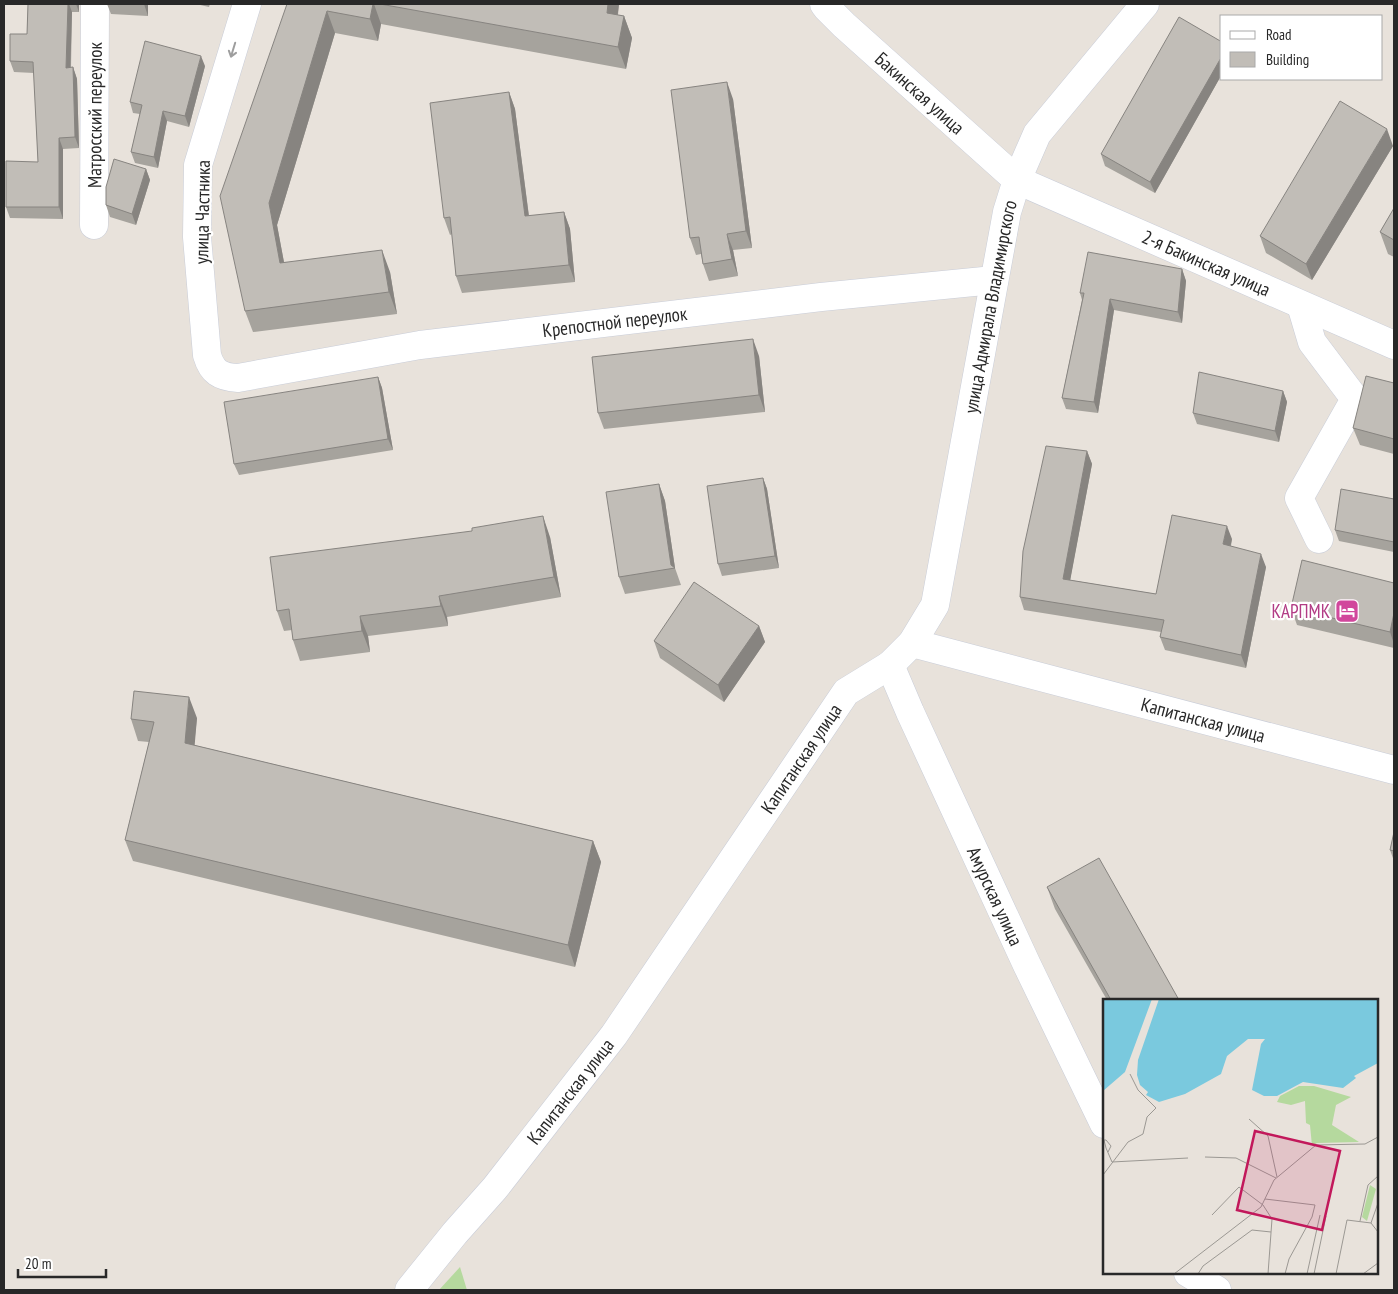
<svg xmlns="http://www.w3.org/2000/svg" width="1398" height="1294" font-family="'PT Sans Narrow',sans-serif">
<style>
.green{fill:#b5d99e}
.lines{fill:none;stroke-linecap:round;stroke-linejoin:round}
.minor-casing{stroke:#c9cdd8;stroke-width:29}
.secondary-casing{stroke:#c9cdd8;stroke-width:29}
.minor{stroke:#fff;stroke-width:28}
.secondary{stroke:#fff;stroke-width:28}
.wall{fill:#a6a39d}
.shaded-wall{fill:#878480}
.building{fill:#c1bdb7;stroke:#878480}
.oneway{stroke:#9e9e9e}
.labels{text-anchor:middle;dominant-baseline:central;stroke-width:4.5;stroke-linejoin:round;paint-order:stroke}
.street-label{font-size:19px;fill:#282828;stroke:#fff}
.hotel-label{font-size:19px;fill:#b23c85;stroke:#fff;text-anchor:end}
.inset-road{fill:none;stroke:#9b9893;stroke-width:1}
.view{fill:#c2185b;fill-opacity:0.15;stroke:#c2185b;stroke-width:2.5}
.inset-edge{fill:none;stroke:#282828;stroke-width:2.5}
</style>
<rect width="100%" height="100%" fill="#e8e2db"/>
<!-- green -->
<path class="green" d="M460,1267L467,1290H439Z"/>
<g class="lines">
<!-- minor casing -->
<g class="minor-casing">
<g id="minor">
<path id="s1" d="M247,4L198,165L197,237L207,355C212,372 220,377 238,378L420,345L821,297L994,280"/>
<path id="s2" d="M824,4L827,8L844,25L1017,180L1394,345"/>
<path id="s3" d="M94,225L95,4"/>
<path d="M1301,305L1312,342L1355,399L1299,498L1319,539"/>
<path id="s4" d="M912,643L1394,770"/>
<path id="s5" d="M890,665L910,712L1027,965L1104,1124"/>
<path d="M1188,1273L1217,1290"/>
</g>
</g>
<!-- secondary casing -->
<g class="secondary-casing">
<g id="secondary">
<path id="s6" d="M409,1290L455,1233L495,1188L614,1035L846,692L890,665L912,643L935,605L1007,212L1017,180L1037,134L1145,4"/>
</g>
</g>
<!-- minor -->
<use href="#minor" class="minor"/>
<!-- secondary -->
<use href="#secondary" class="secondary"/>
</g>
<!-- wall -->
<path class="wall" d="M28,4H79V12H72L71,68L73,67L77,79L79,148L63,149V219L10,218L6,207L38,162L34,73L14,72L10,61L27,34Z
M107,4H148V16L111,14Z
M196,4H210L209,7Z
M287,4H619L618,15L624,16L632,38L626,69L381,24L378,41L335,33L277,225L284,262L390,272L397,314L253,332L245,311Z
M1222,42V74L1155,193L1105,166L1101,154Z
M205,66L189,127L167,121L158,168L135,163L131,152L140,114L133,113L130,102Z
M509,92L515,109L529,216L564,212L570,229L575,282L462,293L456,276L452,234L450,235L444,218Z
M733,99L752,248L733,250L738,276L709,281L703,264L701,254L696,255L690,238Z
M1393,146L1312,280L1266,253L1260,236Z
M146,169L150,180L136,225L110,217L106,205Z
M1394,208V257L1388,254L1380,232Z
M1182,269L1186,281L1182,323L1114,310L1098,413L1066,409L1062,398L1082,300L1080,293Z
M759,356L765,412L604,429L598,413Z
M378,377L382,388L393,450L239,475L234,464Z
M1394,383V454L1360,445L1353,428Z
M1283,391L1287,402L1279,442L1197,424L1193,413Z
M1087,451L1092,464L1070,580L1156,594L1232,539L1231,546L1266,567L1246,668L1165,650L1160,637L1161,632L1024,610L1020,597Z
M763,478L767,489L779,568L722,576L718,564Z
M659,484L665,501L675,568L681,585L625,594L619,577Z
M1394,499V552L1339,541L1335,530Z
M550,537L561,597L447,617L448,626L368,636L370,652L300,661L293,640L292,630L284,631L277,611Z
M1394,583V648L1297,625L1291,608Z
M759,626L765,642L724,702L660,658L654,641Z
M197,718L194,745L593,841L601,862L575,967L133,861L125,840L149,742L138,741L131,719Z
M1394,832V861L1390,850Z
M1047,887L1179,1000H1107L1055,909Z"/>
<!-- shaded-wall -->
<path class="shaded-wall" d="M68,4H69L72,12L70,79L66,68Z
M76,4H79V12Z
M144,4H148V16Z
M373,4H374L381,24L378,41L370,19Z
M608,4H619L615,35L607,13Z
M327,11L335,33L277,225L288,284L280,263L269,203Z
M624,16L632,38L626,69L618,47Z
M201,56L205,66L189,127L185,116Z
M1222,56V74L1155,193L1150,182Z
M73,67L77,79L79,148L75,137Z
M727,82L733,99L752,248L746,231Z
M509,92L515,109L531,233L525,216Z
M163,111L167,121L158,168L154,157Z
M1387,129L1393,146L1312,280L1306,264Z
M59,138L63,149V219L59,207Z
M146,169L150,180L136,225L132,214Z
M564,212L570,229L575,282L569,265Z
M727,234L733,250L738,276L732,259Z
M382,250L390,272L397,314L389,292Z
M1182,269L1186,281L1182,323L1178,312Z
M1110,299L1114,310L1098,413L1094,402Z
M753,339L759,356L765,412L759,395Z
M378,377L382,388L393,450L388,439Z
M1283,391L1287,402L1279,442L1275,431Z
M1087,451L1092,464L1068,592L1063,579Z
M763,478L767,489L779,568L775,556Z
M659,484L665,501L675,568L671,565Z
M543,516L550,537L561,597L554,577Z
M1227,526L1232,539L1228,557L1223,544Z
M1261,554L1266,567L1246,668L1241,655Z
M439,596L447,617L448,626L441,606Z
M1394,613V644L1390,632Z
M360,616L368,636L370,652L362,631Z
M759,626L765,642L724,702L718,685Z
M189,697L197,718L193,764L185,743Z
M593,841L601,862L575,967L568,945Z"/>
<!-- building -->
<path class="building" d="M28,4H68L66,68L73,67L75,137L59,138V207H6V161L38,162L33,62L10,61V34H27Z
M287,4H373L370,19L327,11L269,203L280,263L382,250L389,292L245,311L220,196Z
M380,4H608L607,13L624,16L618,47Z
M1179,17L1222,42V56L1150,182L1101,154Z
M145,41L201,56L185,116L163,111L154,157L131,152L142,105L130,102Z
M727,82L746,231L727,234L732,259L703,264L699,237L690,238L671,90Z
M509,92L525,216L564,212L569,265L456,276L450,217L444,218L430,103Z
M1340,101L1387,129L1306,264L1260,236Z
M114,159L146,169L132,214L106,205V187Z
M1394,208V240L1380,232Z
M1088,252L1182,269L1178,312L1110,299L1094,402L1062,398L1084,293H1080Z
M753,339L759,395L598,413L592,357Z
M1199,372L1283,391L1275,431L1193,413Z
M1366,376L1394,383V439L1353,428Z
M378,377L388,439L234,464L224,402Z
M1046,446L1087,451L1063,579L1156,594L1172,515L1227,526L1223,544L1261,554L1241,655L1160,637L1164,620L1020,597L1023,551Z
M763,478L775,556L718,564L707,486Z
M659,484L671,565L675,568L619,577L606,492Z
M1341,489L1394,499V542L1335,530Z
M543,516L554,577L439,596L441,606L360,616L362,631L293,640L289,609L277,611L270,557L472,531V528Z
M1302,560L1394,583V613L1390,632L1291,608Z
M694,582L759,626L718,685L654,641Z
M134,691L189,697L185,743L593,841L568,945L125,840L154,722L131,719Z
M1394,832V851L1390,850Z
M1099,858L1179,1000H1111L1047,887Z"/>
<!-- one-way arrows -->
<defs><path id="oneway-shaft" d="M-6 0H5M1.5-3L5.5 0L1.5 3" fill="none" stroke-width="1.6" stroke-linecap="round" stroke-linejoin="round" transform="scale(1.25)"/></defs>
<use class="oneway" href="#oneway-shaft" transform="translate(233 50) rotate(107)"/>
<!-- icons -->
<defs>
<g id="hotel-square" transform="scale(1.25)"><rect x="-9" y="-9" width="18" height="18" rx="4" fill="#d1479c" stroke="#fff"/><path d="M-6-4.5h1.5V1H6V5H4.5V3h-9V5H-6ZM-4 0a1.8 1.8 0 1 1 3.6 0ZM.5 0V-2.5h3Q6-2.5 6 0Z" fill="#fff"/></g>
</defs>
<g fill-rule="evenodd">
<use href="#hotel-square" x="1347" y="611"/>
</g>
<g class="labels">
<!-- street labels -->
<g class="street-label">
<text stroke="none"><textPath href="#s2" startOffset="131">Бакинская улица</textPath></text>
<text stroke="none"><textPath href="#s3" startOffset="110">Матросский переулок</textPath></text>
<text transform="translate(202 212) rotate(-89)">улица Частника</text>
<text stroke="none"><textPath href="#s2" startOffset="468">2-я Бакинская улица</textPath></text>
<text stroke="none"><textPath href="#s6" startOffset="1172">улица Адмирала Владимирского</textPath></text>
<text stroke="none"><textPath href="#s1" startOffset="782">Крепостной переулок</textPath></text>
<text stroke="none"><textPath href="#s4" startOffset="301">Капитанская улица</textPath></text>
<text stroke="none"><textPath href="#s6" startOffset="661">Капитанская улица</textPath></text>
<text stroke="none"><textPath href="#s5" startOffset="254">Амурская улица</textPath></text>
<text stroke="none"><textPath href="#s6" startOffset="256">Капитанская улица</textPath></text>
</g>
<!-- hotel labels -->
<g class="hotel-label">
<text x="1330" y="611">КАРПМК</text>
</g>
</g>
<!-- overview -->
<g transform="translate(1103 999)">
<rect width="275" height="275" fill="#e8e2db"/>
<path d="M196,87H211L248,98L233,106L229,126L256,143L214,144L209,147L207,126L203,124L202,102L188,106L174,103L177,97ZM267,186L273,190L264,222L259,218Z" fill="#b5d99e"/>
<path d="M0,0H49L22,73L0,92ZM56,0H275V64L251,77L253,79L240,89L200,83L174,97H161L149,91L158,45L162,40H145L124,57L118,75L82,95L56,103L43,96L45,93L37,86L34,76L35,61Z" fill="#7ac9de"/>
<path class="inset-road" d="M146,120L165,137L174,178M5,153L8,147L3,141H1L3,149L9,163M102,158L133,159L173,179M9,163L85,159M0,176L25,143L40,135L44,118L53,109L35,91L27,75M162,200L212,206L209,218L186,260L182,275M109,216L136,188L160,206L169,220L165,275M257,222L265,186L275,177M268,224L275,204M71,275L158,208L171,181L213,146L262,145L275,138M95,275L100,267L149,231L168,233M204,275L217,216M211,275L223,217M233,275L244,221L268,224L275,233M260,275L275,264"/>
<path class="view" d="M152,132L237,152L219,231L134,211Z"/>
<rect width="275" height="275" class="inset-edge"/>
</g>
<!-- border -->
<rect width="1398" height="1294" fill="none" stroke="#282828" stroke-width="10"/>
<!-- legend -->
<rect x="1220" y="15" width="162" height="65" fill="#ffffff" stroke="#a9a9a9"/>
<rect x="1230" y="31" width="25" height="8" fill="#ffffff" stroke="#a9a9a9"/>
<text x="1266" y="40" font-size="15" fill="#282828">Road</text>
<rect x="1230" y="52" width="25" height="15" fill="#c1bdb7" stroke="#a9a9a9"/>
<text x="1266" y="65" font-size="15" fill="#282828">Building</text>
<!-- scale -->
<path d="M18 1269v8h88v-8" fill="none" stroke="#282828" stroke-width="2.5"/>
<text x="25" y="1269" font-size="15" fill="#282828" stroke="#ffffff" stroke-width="4" paint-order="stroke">20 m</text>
</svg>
